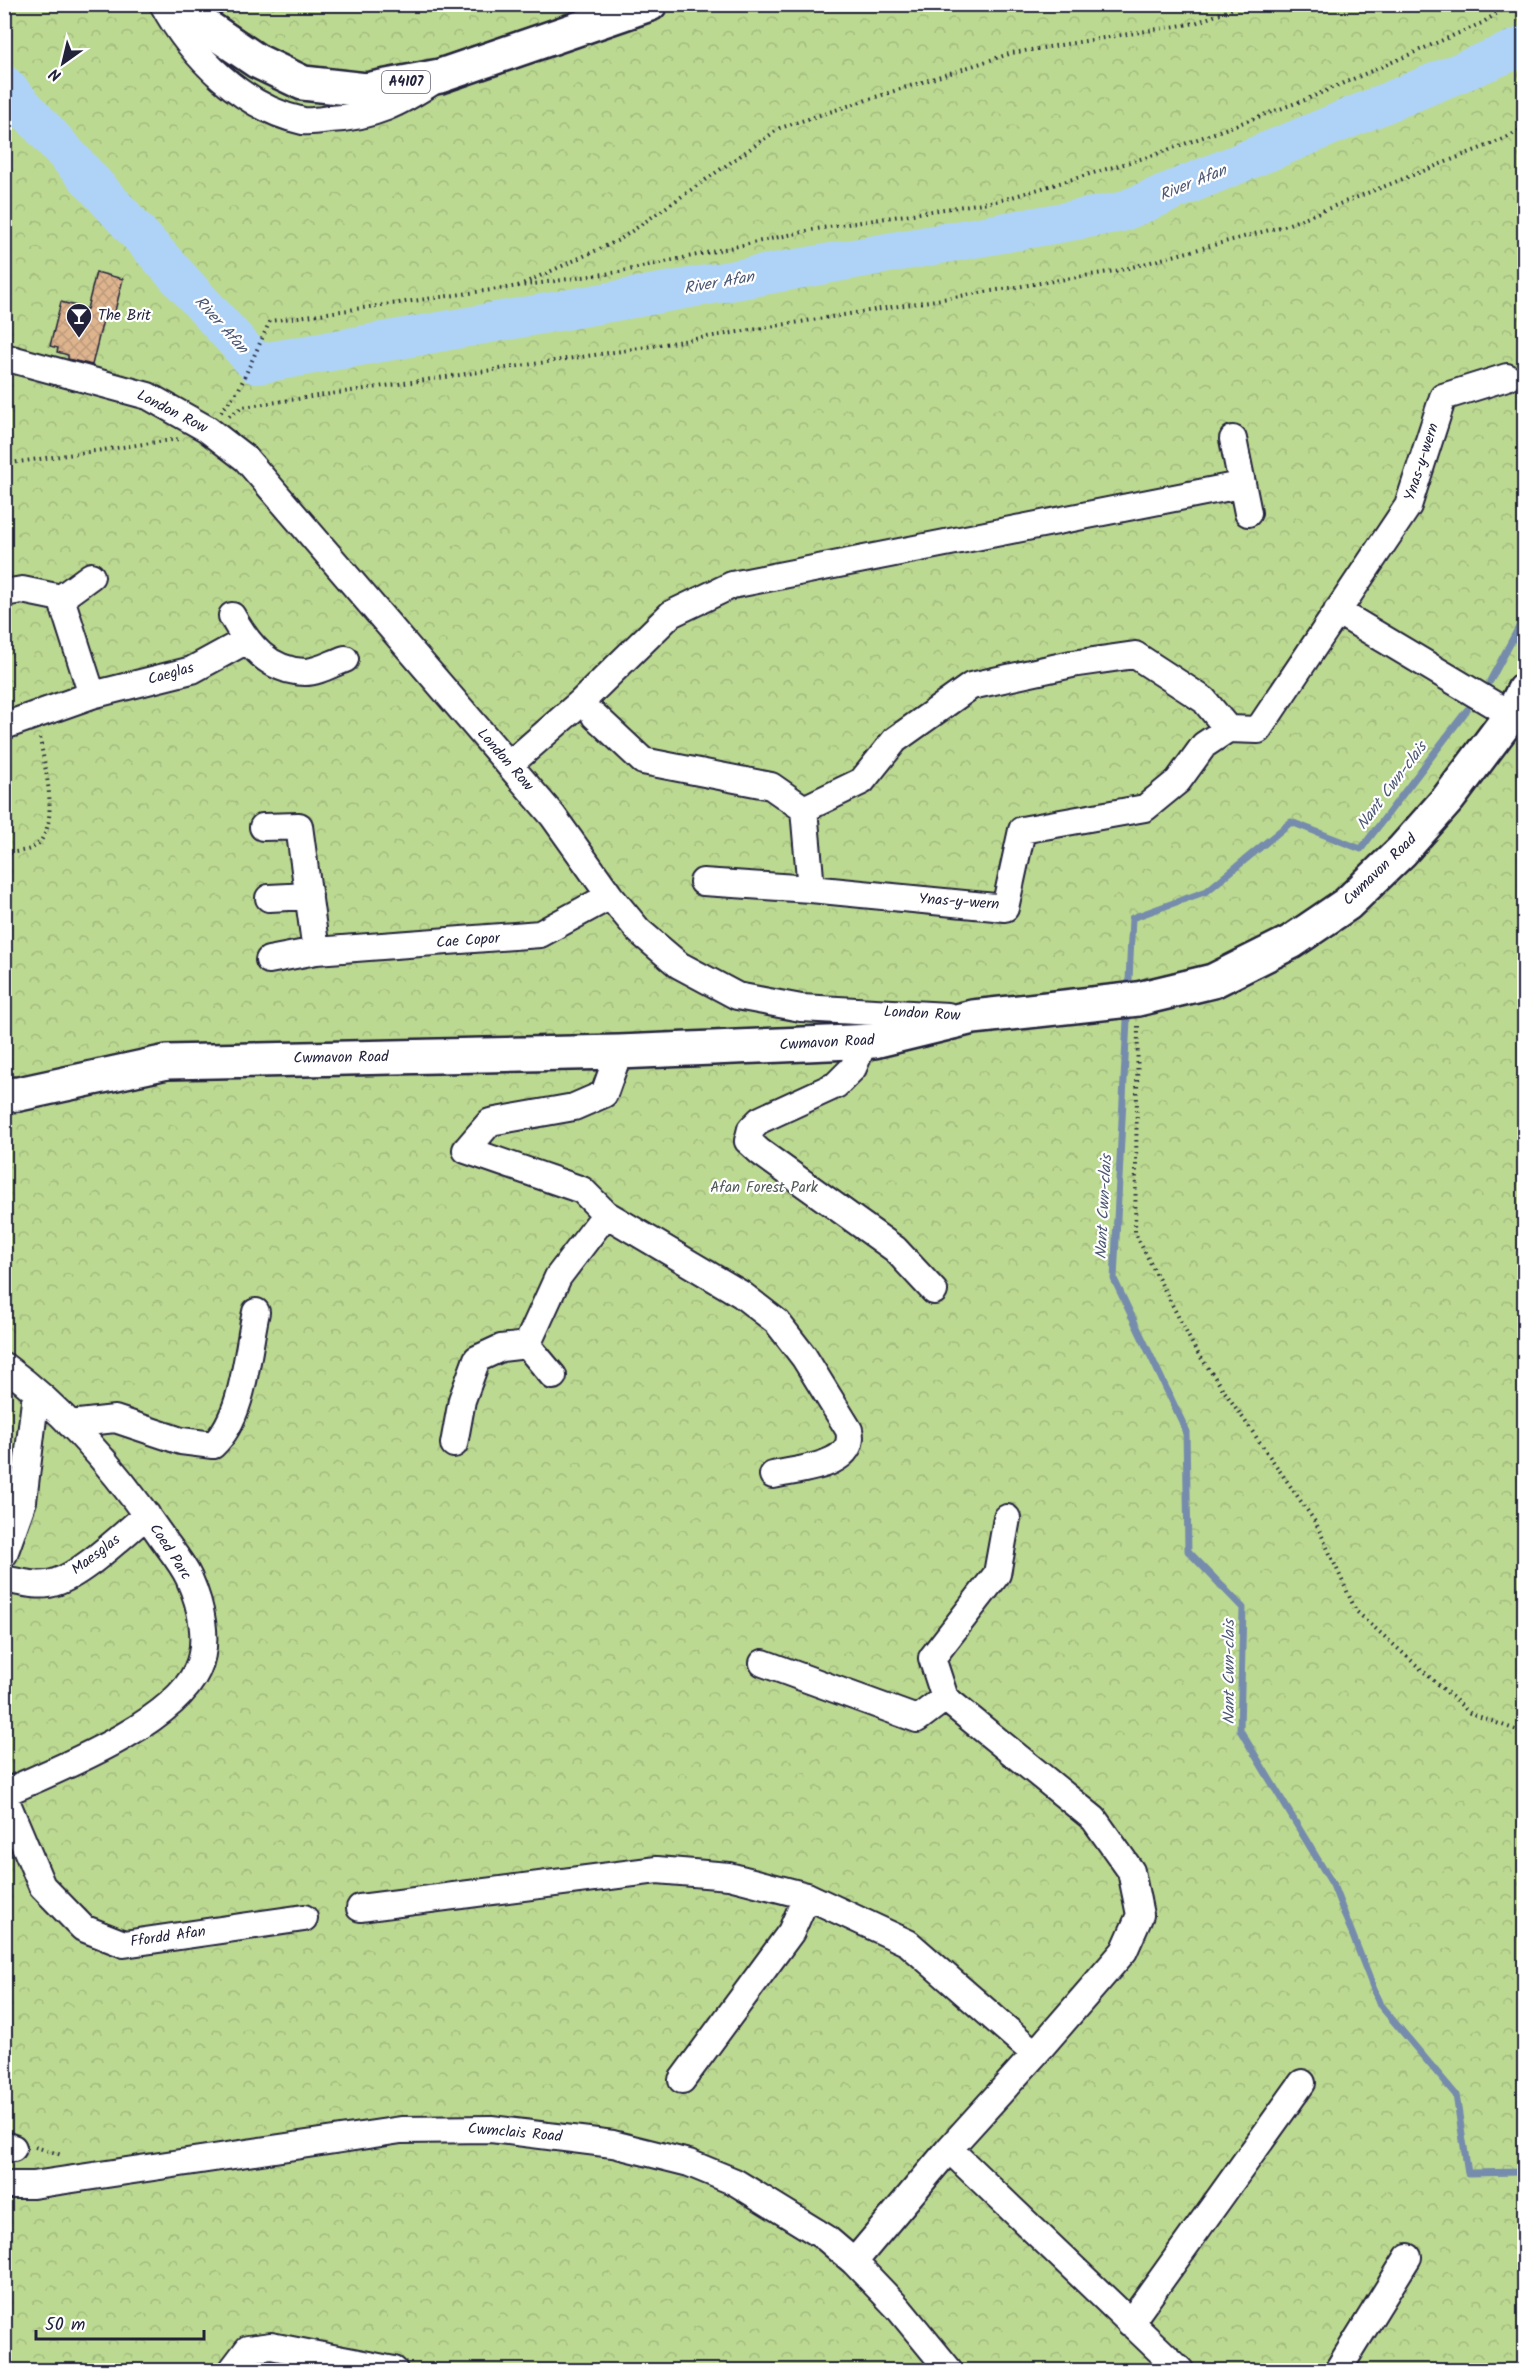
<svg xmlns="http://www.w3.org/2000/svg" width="1529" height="2375" font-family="Kalam,sans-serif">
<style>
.forest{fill:url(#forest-crowns);stroke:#6f7e66;stroke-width:1.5}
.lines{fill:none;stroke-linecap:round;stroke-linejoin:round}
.stream{stroke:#768cac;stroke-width:7}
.river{stroke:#aed3f7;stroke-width:40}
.building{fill:url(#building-cross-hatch);stroke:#22223b;stroke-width:1.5}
.minor-casing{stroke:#22223b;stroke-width:30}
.major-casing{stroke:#22223b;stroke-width:38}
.path{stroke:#22223b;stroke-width:4;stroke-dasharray:1.5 4.5;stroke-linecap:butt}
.minor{stroke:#fff;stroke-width:26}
.major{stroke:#fff;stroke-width:33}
.labels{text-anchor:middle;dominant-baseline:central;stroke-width:4.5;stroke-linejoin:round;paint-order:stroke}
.shield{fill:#fff;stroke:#646476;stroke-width:1.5}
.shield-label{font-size:14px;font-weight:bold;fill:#22223b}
.poi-label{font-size:15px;fill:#22223b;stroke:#fff;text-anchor:start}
.street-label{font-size:15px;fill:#22223b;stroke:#fff}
.park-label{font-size:15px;fill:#505955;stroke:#fff}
.water-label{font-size:16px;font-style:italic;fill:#4c5773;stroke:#fff}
</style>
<defs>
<pattern id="forest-crowns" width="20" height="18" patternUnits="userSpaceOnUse" patternTransform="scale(1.5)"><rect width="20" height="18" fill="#bcd991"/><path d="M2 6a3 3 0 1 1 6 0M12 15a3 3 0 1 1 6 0" fill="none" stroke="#a1ba7e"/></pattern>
<pattern id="building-cross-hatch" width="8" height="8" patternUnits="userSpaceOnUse" patternTransform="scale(1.5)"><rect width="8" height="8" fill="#ddb48d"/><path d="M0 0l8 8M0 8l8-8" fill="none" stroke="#bd9a7b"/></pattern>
</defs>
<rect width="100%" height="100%" fill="#f5e8dd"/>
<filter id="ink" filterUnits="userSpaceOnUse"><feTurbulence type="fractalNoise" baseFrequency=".0167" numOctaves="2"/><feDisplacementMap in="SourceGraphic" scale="12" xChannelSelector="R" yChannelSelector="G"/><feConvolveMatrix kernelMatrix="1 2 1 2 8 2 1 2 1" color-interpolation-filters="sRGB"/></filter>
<g filter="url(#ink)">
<!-- forest -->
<path class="forest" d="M5,5H1524V2370H5Z"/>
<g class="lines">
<!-- stream -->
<path class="stream" d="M1490,681L1524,618
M1129,980L1132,918L1207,891L1291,822L1361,849L1467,710
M1127,1020L1114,1279L1186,1430L1188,1551L1243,1608L1240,1730L1333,1885L1380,2005L1456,2095L1468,2173L1524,2172"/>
<!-- river -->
<path class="river" d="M4,85L257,364L1121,212L1524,46"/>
</g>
<!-- building -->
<path class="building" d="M96,272L123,279L114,315L105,312L92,365L68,359V355L57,352L58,348L50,346L61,302L87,309Z"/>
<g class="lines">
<!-- minor casing -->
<g class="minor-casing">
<path id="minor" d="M163,4C191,56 243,108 303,121C311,122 322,120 330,119C373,117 400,103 435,80
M4,357L148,396L207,429L246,459L553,816L610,896L639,931L679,965L737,996L801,1008L948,1016
M1233,439L1248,513
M4,593L22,590L61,598L91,576
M61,598L92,695
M1337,611L1511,715
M232,616C248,645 269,671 305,672C318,672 333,663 345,659
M595,716L643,761L771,786L804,809L811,889L1005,908L1022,830L1145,808L1178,781L1204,745L1228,729L1258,730L1408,506L1443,397L1507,377
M4,726L92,695L192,670L245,641
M509,765L581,702L671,614L732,585L1240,485
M804,809L862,781L895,740L971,686L1072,664L1135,655L1204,700L1228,729
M263,827L299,826L316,951
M703,882L811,889
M269,898L309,896
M269,960L316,951L540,934L610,896
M864,1042L853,1068L836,1085L760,1120L751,1129L748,1141L760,1152L895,1249L934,1291
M606,1214L741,1294L777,1322L804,1357L849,1430C858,1466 799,1469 773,1475
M527,1345L553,1376
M4,1366C67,1412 118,1473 161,1536C170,1549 182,1563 189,1578C201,1605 210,1642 197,1670C172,1725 58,1769 4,1793
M70,1424L115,1419L181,1441L213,1445C244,1417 247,1352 256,1312
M454,1444L462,1400L477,1359L501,1348L527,1345L558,1277L606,1214L582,1190L466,1150L490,1122L574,1107L604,1094L619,1052
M4,1554L23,1501L35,1401L38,1395
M4,1579C20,1582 40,1588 56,1582C83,1574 123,1534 147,1515
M763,1663L917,1719L945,1698L1094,1819L1131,1871L1140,1915L1124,1951L1035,2054L949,2149L854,2262
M945,1698L932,1658L997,1574L1007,1518
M4,1796L42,1886L83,1928L124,1944L304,1918
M360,1908L657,1870L729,1876L807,1896L908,1943L1035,2054
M682,2080L791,1932L807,1896
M4,2145L13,2148
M949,2149L1180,2370
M4,2185H33L401,2130L491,2129L613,2144L689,2163L735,2182L826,2238L854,2262L899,2309L949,2370
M1130,2323L1302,2083
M232,2370L248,2349L271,2346L394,2370
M1338,2370L1408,2257"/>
</g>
<!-- major casing -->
<g class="major-casing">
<path id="major" d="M173,4L257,61L303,83L366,90L440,76L650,4
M4,1095L19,1094L167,1062L619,1052L874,1041L973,1017L1138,999L1213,981L1291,942L1347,904L1402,851L1448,799L1511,715L1524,690"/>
</g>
<!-- path -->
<path class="path" d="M518,286L619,240L780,128L1012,53L1195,23L1246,4
M221,412L239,389L270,321L619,272L816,229L1002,200L1154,155L1307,99L1482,23L1511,4
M229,416L243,407L621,351L1121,270L1284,226L1504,139L1524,128
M4,464L179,439
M4,855C15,850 30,853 39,843C60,819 44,767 40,738
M1138,1026L1135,1233L1195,1349L1316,1523L1356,1611L1470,1713L1524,1733
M35,2147L62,2155"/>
<!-- minor -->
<use href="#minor" class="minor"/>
<!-- major -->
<use href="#major" class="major"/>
</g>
</g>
<!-- icons -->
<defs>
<g id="bar-pin" transform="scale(1.35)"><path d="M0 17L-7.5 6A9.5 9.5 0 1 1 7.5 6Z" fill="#22223b" stroke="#fff"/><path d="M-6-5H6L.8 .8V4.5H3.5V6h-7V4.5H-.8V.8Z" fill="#fff"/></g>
</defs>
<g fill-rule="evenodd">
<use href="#bar-pin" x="79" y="316"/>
</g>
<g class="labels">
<!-- shield labels -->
<rect class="shield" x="382" y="71" width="48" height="22" rx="4.5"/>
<g class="shield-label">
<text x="406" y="82">A4107</text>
</g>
<!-- poi labels -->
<g class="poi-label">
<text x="98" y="316">The Brit</text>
</g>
<!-- street labels -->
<g class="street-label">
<text transform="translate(172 412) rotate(27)">London Row</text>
<text transform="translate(1422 462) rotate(-72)">Ynas-y-wern</text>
<text transform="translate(171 674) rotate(-16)">Caeglas</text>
<text transform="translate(505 760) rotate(49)">London Row</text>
<text transform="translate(1380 870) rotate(-44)">Cwmavon Road</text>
<text transform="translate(959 902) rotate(4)">Ynas-y-wern</text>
<text transform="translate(468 941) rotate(-4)">Cae Copor</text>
<text transform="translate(922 1014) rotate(3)">London Row</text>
<text transform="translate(827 1043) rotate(-3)">Cwmavon Road</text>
<text transform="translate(341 1058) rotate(-1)">Cwmavon Road</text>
<text transform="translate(170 1552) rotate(57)">Coed Parc</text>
<text transform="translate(96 1555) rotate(-37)">Maesglas</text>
<text transform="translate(168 1937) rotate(-8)">Ffordd Afan</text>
<text transform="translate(515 2133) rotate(5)">Cwmclais Road</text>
</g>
<!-- park labels -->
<g class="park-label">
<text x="764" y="1188">Afan Forest Park</text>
</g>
<!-- water labels -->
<g class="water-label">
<text transform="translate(1193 183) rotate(-22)">River Afan</text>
<text transform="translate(719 283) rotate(-10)">River Afan</text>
<text transform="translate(221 325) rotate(48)">River Afan</text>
<text transform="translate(1392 786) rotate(-53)">Nant Cwn-clais</text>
<text transform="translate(1104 1207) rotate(-87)">Nant Cwn-clais</text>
<text transform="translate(1229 1672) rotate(-90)">Nant Cwn-clais</text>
</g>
</g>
<!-- margin -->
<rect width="1529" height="2375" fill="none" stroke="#fff" stroke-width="24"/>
<rect x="12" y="12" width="1505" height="2351" fill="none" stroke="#22223b" stroke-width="2" filter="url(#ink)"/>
<!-- north arrow -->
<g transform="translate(63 63) rotate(214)" stroke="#ffffff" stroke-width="4.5" paint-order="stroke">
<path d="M0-4.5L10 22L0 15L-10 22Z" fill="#22223b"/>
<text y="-9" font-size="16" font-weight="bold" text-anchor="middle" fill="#22223b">N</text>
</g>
<!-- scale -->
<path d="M36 2330v9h168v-9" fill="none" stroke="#22223b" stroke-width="3"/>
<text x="45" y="2330" font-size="18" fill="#22223b" stroke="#ffffff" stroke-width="4.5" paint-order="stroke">50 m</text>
</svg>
